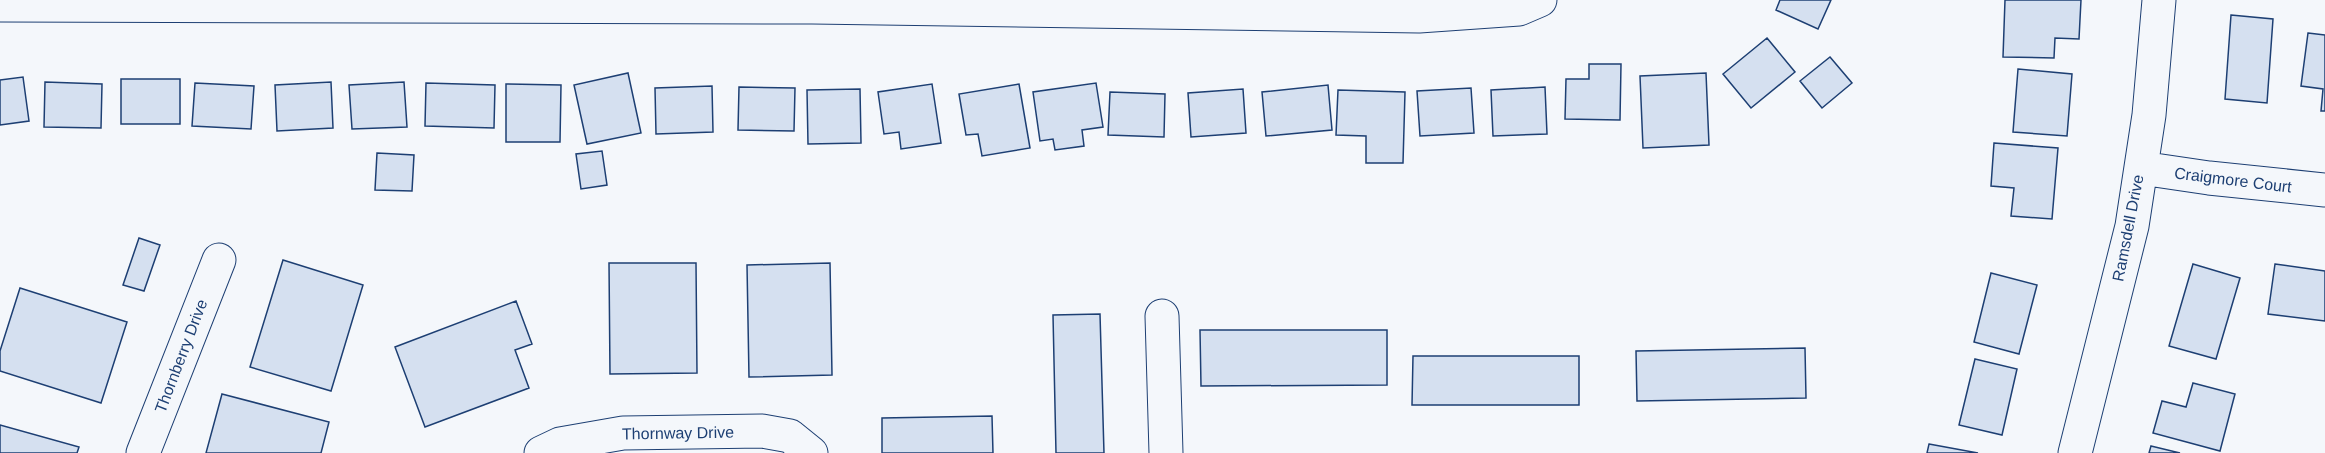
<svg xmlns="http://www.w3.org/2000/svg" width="2325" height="453" font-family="Helvetica,sans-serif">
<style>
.building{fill:#d5e0f0;stroke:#1d3f73;stroke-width:1.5}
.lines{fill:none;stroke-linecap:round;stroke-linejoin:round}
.minor-casing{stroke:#1d3f73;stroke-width:35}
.minor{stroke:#f4f7fb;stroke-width:33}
.labels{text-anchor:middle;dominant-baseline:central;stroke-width:4.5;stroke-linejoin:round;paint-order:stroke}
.street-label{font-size:16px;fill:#1d3f73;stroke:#f4f7fb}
</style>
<rect width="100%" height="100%" fill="#f4f7fb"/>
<!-- building -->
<path class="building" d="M1780,0H1831L1818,29L1776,10Z
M2005,0H2081L2079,39L2055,38L2054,58L2003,57Z
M2231,15L2273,19L2267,103L2225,99Z
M2308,33L2325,35V111H2321L2323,89L2301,86Z
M1767,38L1795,72L1751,108L1723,74Z
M1830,57L1852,83L1822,108L1800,81Z
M1589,64H1621L1620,120L1565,119L1566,79H1589Z
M2018,69L2072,74L2067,136L2013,132Z
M628,73L641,133L587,144L574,85Z
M1706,73L1709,145L1643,148L1640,76Z
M23,77L29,121L0,125V80Z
M121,79H180V124H121Z
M45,82L102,84L101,128L44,127Z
M331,82L333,128L277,131L275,85Z
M404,82L407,127L352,129L349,85Z
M195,83L254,86L251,129L192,126Z
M426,83L495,85L494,128L425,126Z
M1096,83L1103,127L1082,130L1084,146L1055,150L1053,139L1040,141L1033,92Z
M506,84L561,85L560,142H506Z
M932,84L941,143L901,149L899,132L884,134L878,92Z
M1019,84L1030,148L982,156L978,134L966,135L959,94Z
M1328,85L1332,130L1266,136L1262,92Z
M712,86L713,132L656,134L655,88Z
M739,87L795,88L794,131L738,130Z
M1545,87L1547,134L1493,136L1491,90Z
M1471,88L1474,133L1420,136L1417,91Z
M860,89L861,143L808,144L807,90Z
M1243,89L1246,133L1191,137L1188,93Z
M1338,90L1405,92L1403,163H1366V136L1336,135Z
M1110,92L1165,94L1164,137L1108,135Z
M1994,143L2058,148L2052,219L2011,216L2014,188L1991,186Z
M602,151L607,185L581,189L576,154Z
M377,153L414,155L412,191L375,190Z
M139,238L160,245L144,291L123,285Z
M283,260L363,285L331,391L250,367Z
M609,263H696L697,373L610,374Z
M830,263L832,375L749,377L747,265Z
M2193,264L2240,278L2216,359L2169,346Z
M2275,264L2325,271V321L2268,314Z
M1991,273L2037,285L2019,354L1974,342Z
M20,288L127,322L101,403L0,371V351Z
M516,301L532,344L515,350L529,388L425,427L395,347Z
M1100,314L1104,453H1056L1053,315Z
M1200,330H1387V385L1201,386Z
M1805,348L1806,398L1637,401L1636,351Z
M1413,356H1579V405H1412Z
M1975,359L2017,369L2002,435L1959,425Z
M2193,383L2235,394L2220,451L2153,433L2162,401L2186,407Z
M222,394L329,422L321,453H206Z
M992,416L993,453H882V418Z
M0,425L79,447L77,453H0Z
M1929,444L1978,453H1927Z
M2151,446L2180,453H2149Z"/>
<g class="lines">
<!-- minor casing -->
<g class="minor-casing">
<path id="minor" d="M0,5L812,7L1419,16L1519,9L1540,0
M2141,168L2209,178L2325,190
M1162,316L1166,453
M143,453L219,260
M541,453L560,444L623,433L762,431L790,436L811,453
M2075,453L2132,226L2149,115L2159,0"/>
</g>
<!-- minor -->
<use href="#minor" class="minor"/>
</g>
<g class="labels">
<!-- street labels -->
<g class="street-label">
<text transform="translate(2233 180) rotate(7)">Craigmore Court</text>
<text transform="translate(2128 228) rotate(-79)">Ramsdell Drive</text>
<text transform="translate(181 356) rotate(-69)">Thornberry Drive</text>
<text transform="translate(678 433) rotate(-1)">Thornway Drive</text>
</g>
</g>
</svg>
